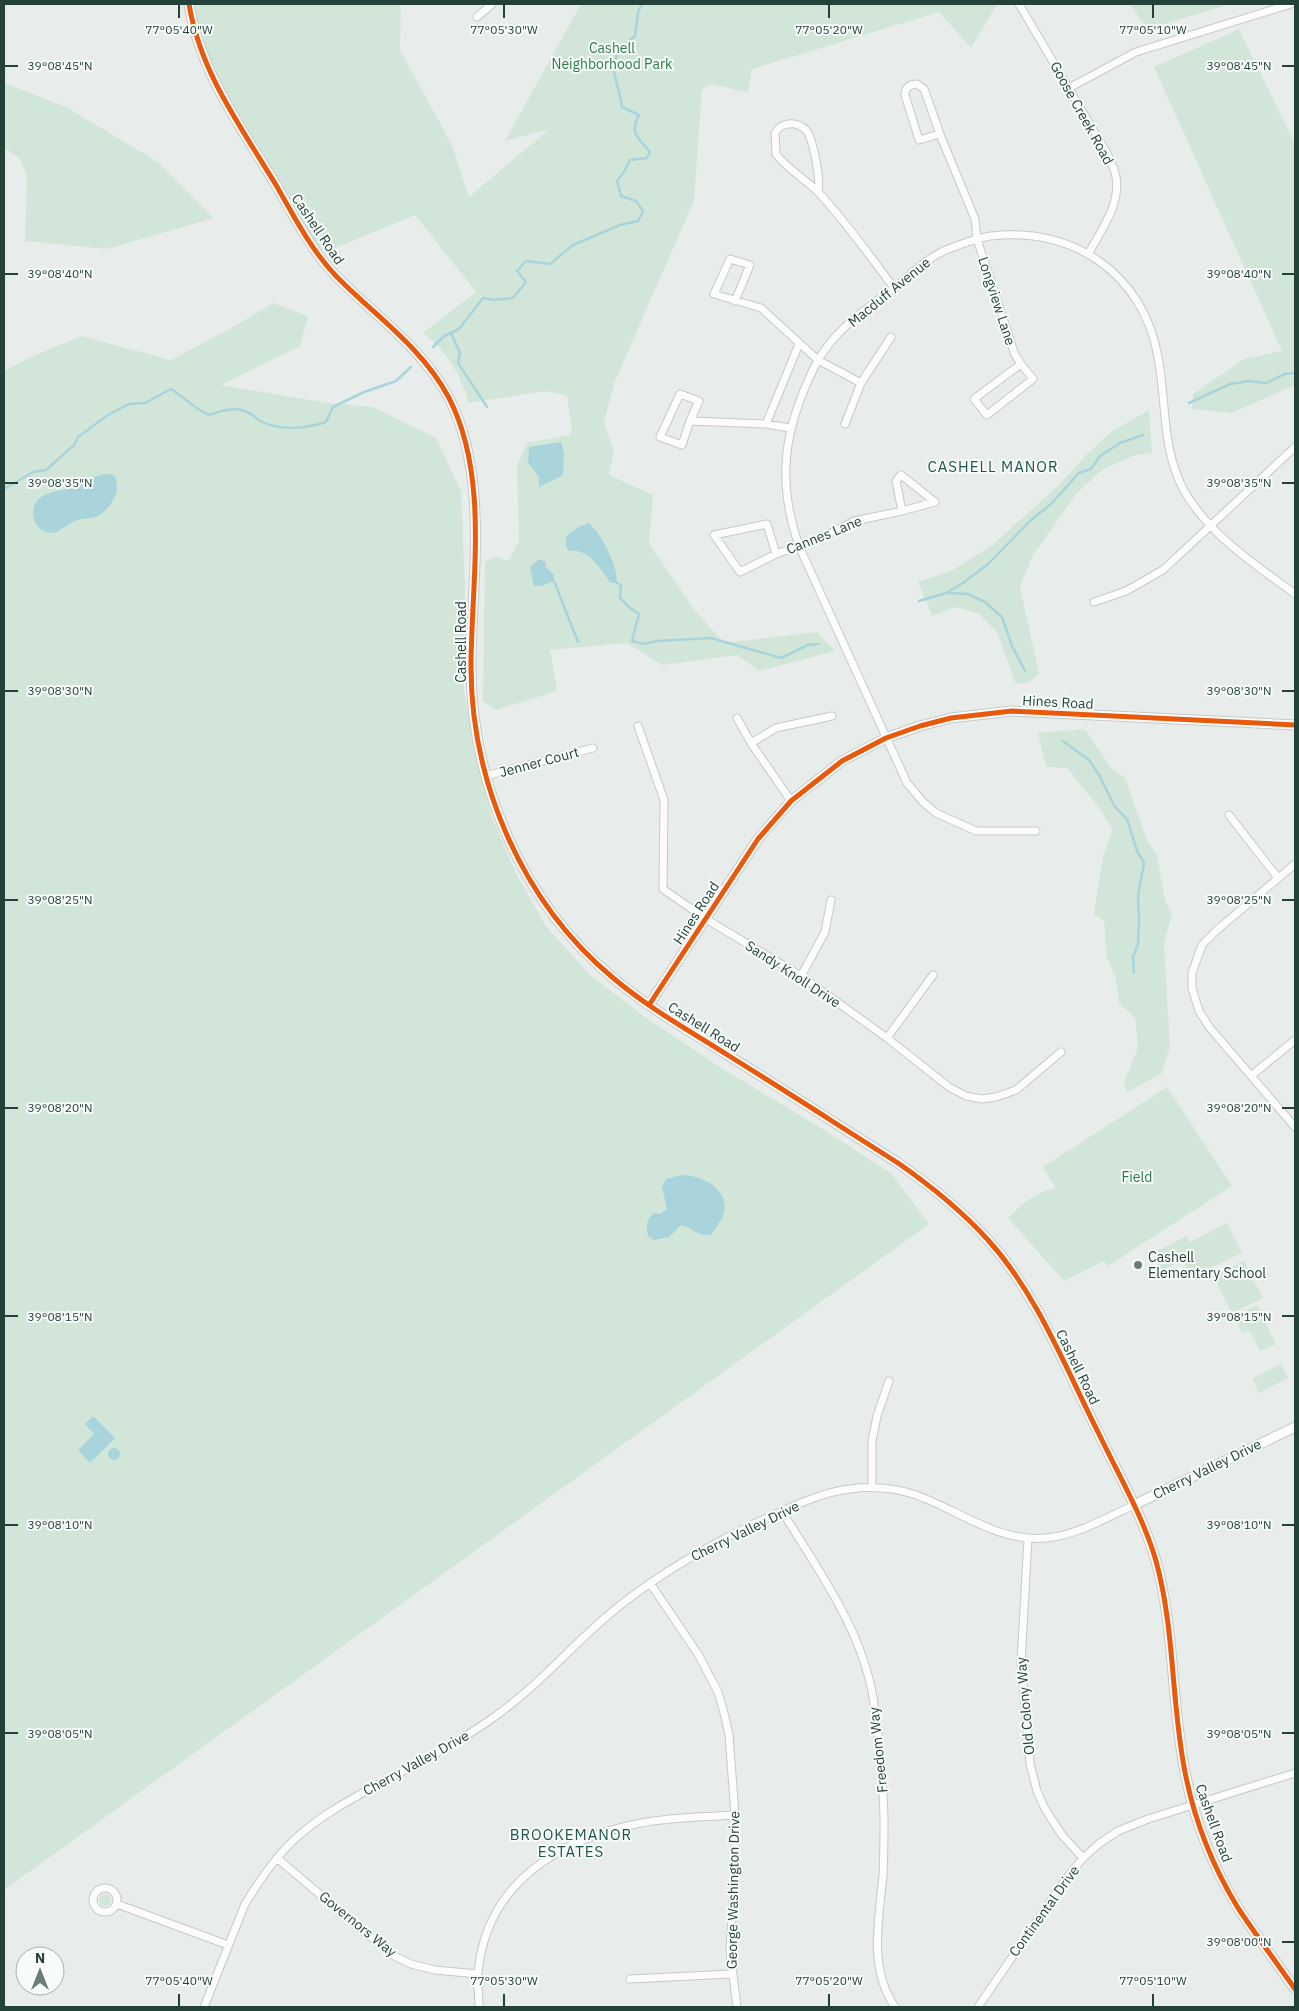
<svg xmlns="http://www.w3.org/2000/svg" width="1299" height="2011" font-family="'IBM Plex Sans',sans-serif">
<style>
.green{fill:#d1e6d8}
.water{fill:#a9d4db}
.lines{fill:none;stroke-linecap:round;stroke-linejoin:round}
.stream{stroke:#a9d4db;stroke-width:2.5}
.minor-casing{stroke:#c5cac8;stroke-width:9}
.tertiary-casing{stroke:#c5cac8;stroke-width:11}
.minor{stroke:#fcfcfc;stroke-width:7}
.tertiary{stroke:#fcfcfc;stroke-width:9}
.cycleway-casing{stroke:#f7fbf9;stroke-width:8}
.cycleway{stroke:#e8590c;stroke-width:5}
.ticks{fill:none;stroke:#24423a;stroke-width:2}
.poi-dot{fill:#697e78;stroke:#f7fbf9;stroke-width:2}
.labels{text-anchor:middle;dominant-baseline:central;stroke-width:4;stroke-linejoin:round;paint-order:stroke}
.park-label{font-size:14px;fill:#2d7a4b;stroke:#f7fbf9}
.street-label{font-size:14px;fill:#24423a;stroke:#f7fbf9}
.poi-label{font-size:14px;fill:#24423a;stroke:#f7fbf9;text-anchor:start}
.neighbourhood-label{font-size:15px;letter-spacing:1px;fill:#1f5548;stroke:#f7fbf9}
.ticks-label{font-size:12px;text-anchor:middle;fill:#24423a;stroke:#f7fbf9;stroke-width:4;stroke-linejoin:round;paint-order:stroke}
</style>
<rect width="100%" height="100%" fill="#e8edeb"/>
<!-- green -->
<path class="green" d="M189,4H401L400,50L452,145L469,197L549,129L505,141L581,4H997L971,48L939,12L752,69L748,93L712,84L702,90L694,201L615,381L604,422L614,451L609,475L653,495L649,543L693,608L724,643L817,632L835,651L759,671L737,655L662,665L627,643L550,650L557,691L496,710L483,701L485,562L496,556L508,561L519,541L517,465L527,443L570,435L572,427L567,396L545,391L469,403C462,376 445,349 423,333L476,292L415,215L333,249L312,246L212,80Z
M1130,4H1228V5L1147,29Z
M1239,29L1295,144V385L1231,413L1192,409L1193,394L1244,359L1282,351L1154,67Z
M4,83L66,107L158,162L214,218L107,249L25,241L27,176L19,158L4,148Z
M273,303L308,316L300,346L221,385L328,403L373,407L436,438L461,491L465,582L464,690L478,767L492,818L516,873L545,925L590,975L645,1017L723,1069L829,1133L892,1174L929,1224L4,1890V371L29,358L81,336L171,360L235,326Z
M1149,410L1152,453L1135,455L1103,469L1076,494L1032,557L1020,587L1039,674L1029,682L1016,684L997,632L978,613L955,607L932,616L918,582L953,570L991,546L1060,484L1085,456L1111,432Z
M1085,729L1110,767L1125,778L1148,843L1157,855L1165,900L1172,914L1164,943L1170,1047L1161,1074L1127,1092L1124,1083L1138,1047L1135,1018L1119,1003L1116,979L1107,958L1104,921L1094,914L1103,856L1113,829L1099,808L1067,768L1046,767L1038,733Z
M1167,1087L1232,1186L1108,1266L1104,1261L1064,1281L1008,1218C1022,1204 1036,1192 1056,1188L1043,1167Z
M1227,1223L1242,1253L1191,1277L1183,1260L1161,1271L1153,1253L1187,1236L1190,1242Z
M1244,1261L1263,1298L1232,1313L1213,1276Z
M1257,1305L1276,1344L1260,1351L1249,1330L1242,1333L1234,1316Z
M1281,1363L1288,1378L1259,1393L1252,1379Z
M99 1900a6 6 0 1 1 12 0a6 6 0 1 1-12 0Z"/>
<!-- water -->
<path class="water" d="M561,442L564,453L563,475L539,487V477L528,463L529,447Z
M108,474L115,476C116,480 117,484 117,488C117,498 105,514 95,517C88,519 80,518 73,522C62,527 55,538 42,530C37,527 33,520 33,514C33,490 60,492 77,487C90,483 93,474 108,474Z
M589,523C602,535 618,566 617,583H611C601,570 589,548 570,551L566,548V536L580,526Z
M539,559L546,562V567L554,575V581L541,586H534L530,567Z
M682,1175C702,1175 730,1190 724,1213C722,1221 715,1227 712,1234C700,1239 692,1227 681,1225L669,1237L654,1240L648,1236C646,1226 646,1219 654,1213L660,1214L667,1209L662,1187L666,1179Z
M93,1416L115,1438L90,1463L78,1450L94,1434L85,1424Z
M108 1454a6 6 0 1 1 12 0a6 6 0 1 1-12 0Z"/>
<g class="lines">
<!-- stream -->
<path class="stream" d="M451,333L460,353L458,363L487,407
M433,347L444,336L459,329L483,298L494,300L513,298L526,282L517,271L526,261L550,264L573,245L620,225L638,221L643,211L636,201L621,196L617,181L624,172L630,160L647,158L650,152C638,137 629,134 639,115L622,107C617,72 601,63 635,36L638,12L642,4
M1189,403L1230,384L1249,381L1266,383L1285,374L1295,373
M4,489L33,472L46,470L74,445L78,437L108,415L129,404L145,403L171,389C185,398 195,409 209,415C220,411 235,406 247,412C252,414 256,418 260,421C280,431 305,429 326,422L333,407L364,392L396,381L411,367
M554,581L578,642
M617,583L621,585L620,598L630,608L639,614L632,641L644,644L657,641L711,638L781,658L808,645L819,644
M947,593L968,594L985,602L1002,617L1012,646L1025,671
M919,601L946,593L963,583L988,564L1031,520L1051,504L1079,473L1091,469L1100,456L1120,443L1143,435
M1063,741L1089,760L1099,775L1115,807L1127,819L1137,851L1144,863L1138,896L1139,921L1138,944L1133,957L1134,973"/>
<!-- minor casing -->
<g class="minor-casing">
<path id="minor" d="M1019,4L1108,155C1110,162 1115,169 1116,177C1121,204 1101,230 1089,253
M477,17L492,4
M1069,88L1136,52L1291,4
M940,134L919,140L905,95C905,88 909,84 917,84L924,89L940,134L941,137L975,219L977,239L1015,355L1021,364L974,399L987,415L1033,379L1021,364
M818,191C821,181 813,138 806,130C801,125 794,123 788,124C781,125 778,128 775,133L776,154C788,170 806,179 819,193C846,222 870,256 894,288
M735,301L750,265L730,259L714,294L761,308L818,360L861,383L891,337
M690,421L682,445L660,437L680,394L699,401L690,421L766,424L790,428
M766,424L799,344
M845,424L861,383
M901,475L935,502L902,511L896,481Z
M767,524L776,554L740,572L714,535Z
M776,554L819,539L854,521L902,511
M1094,602L1126,591L1163,570L1295,447
M737,718L751,743
M638,726L664,800L663,889L706,919L801,976L887,1038L949,1087L966,1096L982,1099L996,1097L1016,1090L1061,1052
M486,776L593,748
M791,801L751,743L776,728L832,716
M1229,815L1278,878
M1036,831H976L936,813L923,802L907,783L799,546C776,480 784,428 815,366C833,330 868,308 898,285C914,271 931,255 951,248C964,243 977,238 991,236C1074,226 1144,275 1158,357C1167,403 1161,452 1186,494C1212,537 1256,565 1295,594
M1295,864L1217,930L1202,945L1192,973V988L1199,1011L1210,1028L1295,1127
M801,976L825,932L831,900
M887,1038L933,975
M1252,1075L1295,1040
M872,1487V1441L877,1416L889,1381
M782,1511C818,1570 861,1628 873,1697C879,1737 883,1778 884,1818C884,1837 884,1856 883,1875C879,1919 868,1968 895,2007
M1028,1539L1021,1662L1030,1764L1037,1791L1045,1809L1062,1835L1083,1858
M650,1583L698,1654L718,1692L724,1713L729,1735L735,1815V1868L730,1951L737,2007
M277,1858L364,1932L396,1957L411,1964L435,1970L478,1974
M93 1900a12 12 0 1 1 24 0a12 12 0 1 1-24 0Z
M117,1904L228,1945
M630,1979L731,1974
M204,2007L245,1904C259,1881 276,1856 296,1838C321,1815 350,1800 379,1784C420,1762 460,1742 497,1715C537,1686 569,1649 606,1617C656,1574 712,1543 771,1516C796,1505 823,1492 850,1489C871,1486 893,1488 913,1494C956,1508 997,1543 1046,1538C1077,1535 1106,1518 1134,1505
M479,2007C479,1996 477,1984 478,1973C486,1883 559,1839 641,1823C672,1817 703,1817 735,1815
M978,2007L1065,1880L1083,1858L1100,1843L1118,1831L1148,1819L1295,1773"/>
</g>
<!-- tertiary casing -->
<g class="tertiary-casing">
<path id="tertiary" d="M189,4C200,72 241,127 276,185C294,216 311,250 336,276C375,316 422,347 449,398C489,476 472,577 471,662C470,780 521,901 612,977C647,1007 688,1030 726,1054C784,1090 841,1127 898,1163C931,1186 961,1210 988,1240C1037,1294 1065,1367 1098,1432C1118,1474 1143,1516 1156,1561C1175,1630 1171,1702 1185,1772C1194,1819 1213,1867 1238,1908C1256,1935 1276,1962 1295,1989
M649,1005L758,839L791,801L842,761L886,738L920,726L951,718L1012,711L1295,725
M1134,1505L1295,1427"/>
</g>
<!-- minor -->
<use href="#minor" class="minor"/>
<!-- tertiary -->
<use href="#tertiary" class="tertiary"/>
<!-- cycleway casing -->
<g class="cycleway-casing">
<path id="cycleway" d="M189,4C200,72 241,127 276,185C294,216 311,250 336,276C375,316 422,347 449,398C489,476 472,577 471,662C470,780 521,901 612,977C647,1007 688,1030 726,1054C784,1090 841,1127 898,1163C931,1186 961,1210 988,1240C1037,1294 1065,1367 1098,1432C1118,1474 1143,1516 1156,1561C1175,1630 1171,1702 1185,1772C1194,1819 1213,1867 1238,1908C1256,1935 1276,1962 1295,1989
M649,1005L758,839L791,801L842,761L886,738L920,726L951,718L1012,711L1295,725"/>
</g>
<!-- cycleway -->
<use href="#cycleway" class="cycleway"/>
</g>
<!-- ticks -->
<path class="ticks" d="M179,5V18M504,5V18M829,5V18M1153,5V18M5,66H18M1282,66H1294M5,274H18M1282,274H1294M5,483H18M1282,483H1294M5,691H18M1282,691H1294M5,900H18M1282,900H1294M5,1108H18M1282,1108H1294M5,1316H18M1282,1316H1294M5,1525H18M1282,1525H1294M5,1733H18M1282,1733H1294M1282,1942H1294M179,1994V2006M504,1994V2006M829,1994V2006M1153,1994V2006"/>
<!-- markers -->
<circle class="poi-dot" cx="1138" cy="1265" r="5"/>
<g class="labels">
<!-- park labels -->
<g class="park-label">
<text x="612" y="48">Cashell<tspan x="612" dy="16">Neighborhood Park</tspan></text>
<text x="1137" y="1177">Field</text>
</g>
<!-- street labels -->
<g class="street-label">
<text transform="translate(1082 113) rotate(61)">Goose Creek Road</text>
<text transform="translate(318 229) rotate(56)">Cashell Road</text>
<text transform="translate(889 292) rotate(-39)">Macduff Avenue</text>
<text transform="translate(997 301) rotate(72)">Longview Lane</text>
<text transform="translate(824 535) rotate(-22)">Cannes Lane</text>
<text transform="translate(461 642) rotate(-90)">Cashell Road</text>
<text transform="translate(1058 702) rotate(3)">Hines Road</text>
<text transform="translate(539 762) rotate(-15)">Jenner Court</text>
<text transform="translate(696 913) rotate(-57)">Hines Road</text>
<text transform="translate(793 974) rotate(33)">Sandy Knoll Drive</text>
<text transform="translate(704 1027) rotate(32)">Cashell Road</text>
<text transform="translate(1078 1367) rotate(64)">Cashell Road</text>
<text transform="translate(1207 1469) rotate(-26)">Cherry Valley Drive</text>
<text transform="translate(745 1531) rotate(-26)">Cherry Valley Drive</text>
<text transform="translate(1025 1706) rotate(-95)">Old Colony Way</text>
<text transform="translate(878 1750) rotate(-96)">Freedom Way</text>
<text transform="translate(416 1763) rotate(-29)">Cherry Valley Drive</text>
<text transform="translate(1214 1823) rotate(70)">Cashell Road</text>
<text transform="translate(733 1890) rotate(-89)">George Washington Drive</text>
<text transform="translate(1044 1911) rotate(-54)">Continental Drive</text>
<text transform="translate(358 1924) rotate(39)">Governors Way</text>
</g>
<!-- poi labels -->
<g class="poi-label">
<text x="1148" y="1257">Cashell<tspan x="1148" dy="16">Elementary School</tspan></text>
</g>
<!-- neighbourhood labels -->
<g class="neighbourhood-label">
<text x="993" y="466">CASHELL MANOR</text>
<text x="571" y="1834">BROOKEMANOR<tspan x="571" dy="17">ESTATES</tspan></text>
</g>
</g>
<g class="ticks-label">
<text x="179" y="34">77°05'40"W</text>
<text x="504" y="34">77°05'30"W</text>
<text x="829" y="34">77°05'20"W</text>
<text x="1153" y="34">77°05'10"W</text>
<text x="60" y="70">39°08'45"N</text>
<text x="1239" y="70">39°08'45"N</text>
<text x="60" y="278">39°08'40"N</text>
<text x="1239" y="278">39°08'40"N</text>
<text x="60" y="487">39°08'35"N</text>
<text x="1239" y="487">39°08'35"N</text>
<text x="60" y="695">39°08'30"N</text>
<text x="1239" y="695">39°08'30"N</text>
<text x="60" y="904">39°08'25"N</text>
<text x="1239" y="904">39°08'25"N</text>
<text x="60" y="1112">39°08'20"N</text>
<text x="1239" y="1112">39°08'20"N</text>
<text x="60" y="1321">39°08'15"N</text>
<text x="1239" y="1321">39°08'15"N</text>
<text x="60" y="1529">39°08'10"N</text>
<text x="1239" y="1529">39°08'10"N</text>
<text x="60" y="1738">39°08'05"N</text>
<text x="1239" y="1738">39°08'05"N</text>
<text x="1239" y="1946">39°08'00"N</text>
<text x="179" y="1985">77°05'40"W</text>
<text x="504" y="1985">77°05'30"W</text>
<text x="829" y="1985">77°05'20"W</text>
<text x="1153" y="1985">77°05'10"W</text>
</g>
<!-- border -->
<rect width="1299" height="2011" fill="none" stroke="#24423a" stroke-width="10"/>
<!-- north arrow -->
<g transform="translate(40 1971)"><circle r="24" fill="#f7fbf9" stroke="#a3b1ad"/>
<path d="M0-4L9 19L0 12L-9 19Z" fill="#697e78"/>
<text y="-8" font-size="14" font-weight="bold" text-anchor="middle" fill="#24423a">N</text>
</g>
</svg>
